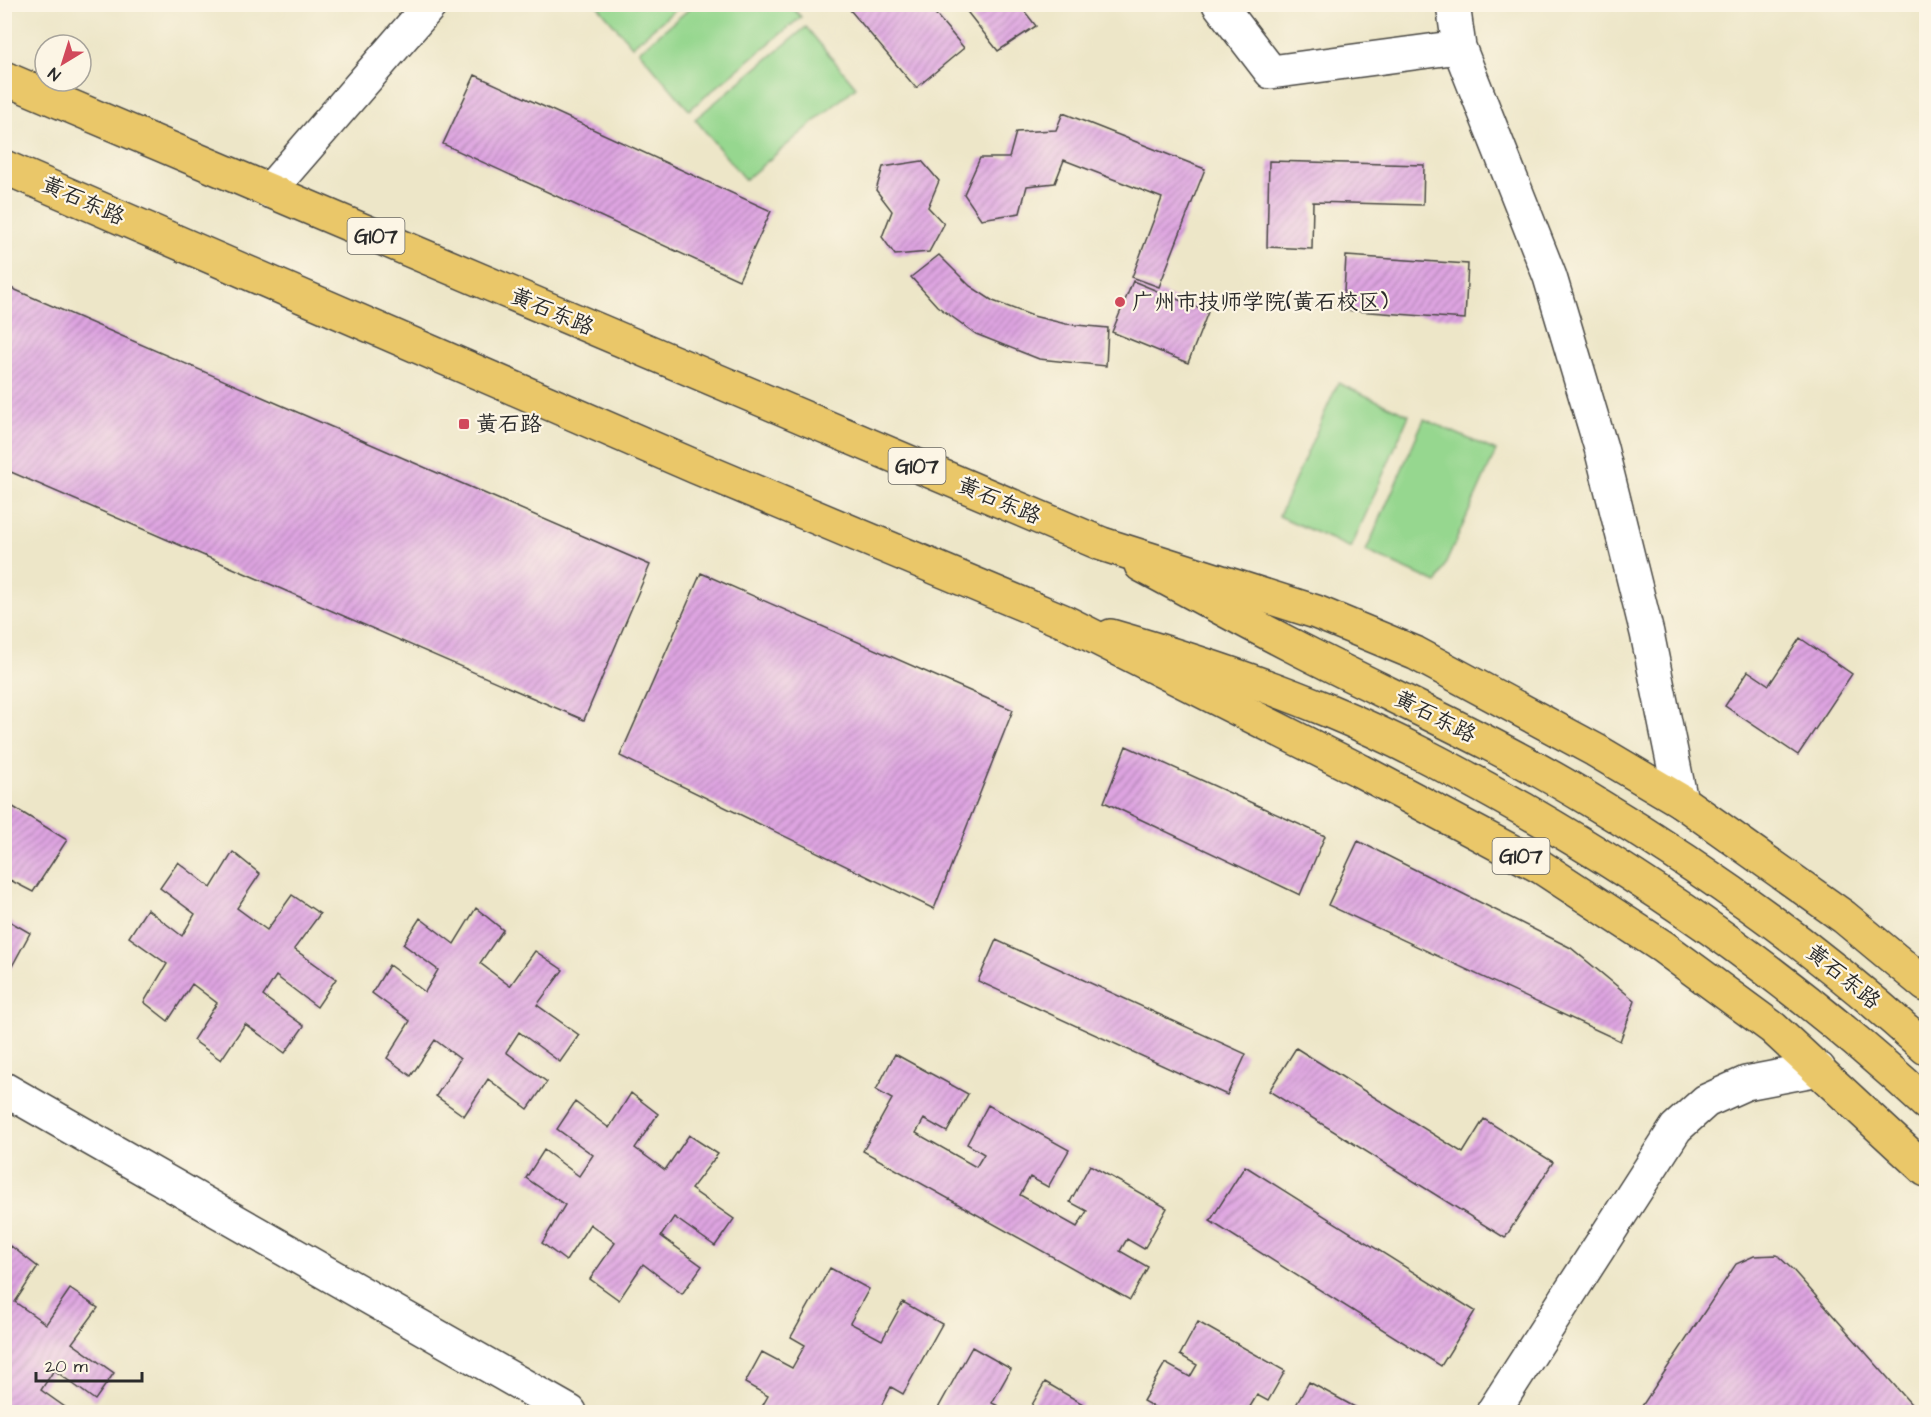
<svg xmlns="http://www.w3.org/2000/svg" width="1931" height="1417" font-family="'Architects Daughter','LXGW WenKai TC',sans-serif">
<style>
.garden{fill:#96d78f;stroke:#60815d;stroke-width:1.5}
.building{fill:url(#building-hatch)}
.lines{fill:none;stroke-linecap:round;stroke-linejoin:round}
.minor-casing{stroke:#484743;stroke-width:36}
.primary-casing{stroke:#484743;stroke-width:36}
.trunk-casing{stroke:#484743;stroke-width:36}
.minor{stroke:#fff;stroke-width:33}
.primary{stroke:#eac769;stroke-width:33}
.trunk{stroke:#eac769;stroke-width:33}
.poi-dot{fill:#d1495b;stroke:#fcf5e5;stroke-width:2}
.labels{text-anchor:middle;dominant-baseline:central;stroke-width:4.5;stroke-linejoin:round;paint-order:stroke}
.shield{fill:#fcf5e5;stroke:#6a6863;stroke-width:1.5}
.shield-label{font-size:21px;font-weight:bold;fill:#2b2b2b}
.street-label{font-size:22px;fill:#2b2b2b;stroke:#fcf5e5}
.poi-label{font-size:22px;fill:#2b2b2b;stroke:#fcf5e5;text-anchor:start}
</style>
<defs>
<pattern id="building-hatch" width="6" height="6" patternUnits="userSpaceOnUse" patternTransform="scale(1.5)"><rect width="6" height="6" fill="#dea4e1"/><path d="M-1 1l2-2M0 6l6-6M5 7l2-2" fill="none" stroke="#b486b7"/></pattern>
</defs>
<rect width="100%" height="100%" fill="#fcf5e5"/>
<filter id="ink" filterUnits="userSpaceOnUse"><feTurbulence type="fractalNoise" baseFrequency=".0167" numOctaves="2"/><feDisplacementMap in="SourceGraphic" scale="12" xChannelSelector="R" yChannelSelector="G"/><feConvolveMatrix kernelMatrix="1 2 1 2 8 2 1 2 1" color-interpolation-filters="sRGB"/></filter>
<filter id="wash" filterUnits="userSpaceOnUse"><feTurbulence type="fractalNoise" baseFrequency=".008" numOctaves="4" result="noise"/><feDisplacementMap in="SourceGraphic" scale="24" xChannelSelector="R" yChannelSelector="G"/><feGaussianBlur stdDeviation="1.35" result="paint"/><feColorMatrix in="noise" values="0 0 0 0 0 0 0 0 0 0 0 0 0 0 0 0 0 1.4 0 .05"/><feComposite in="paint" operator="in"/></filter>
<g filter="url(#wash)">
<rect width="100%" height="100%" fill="#ede6c8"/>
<!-- garden -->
<path class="garden" d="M597,5H681L632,46Z
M694,5H790L801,17L689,110L639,51Z
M806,27L856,87L745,180L695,119Z
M1338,383L1409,415L1351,548L1279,516Z
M1424,419L1496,451L1437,583L1366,551Z"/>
<g id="blocks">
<!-- building -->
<path class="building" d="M845,4H927L964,48L916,88Z
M961,4H1019L1036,26L998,51Z
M475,75L771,211L739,280L443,144Z
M1063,113L1205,169L1159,287L1132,277L1162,198L1064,160L1055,183L1027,186L1020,213L981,219L964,194L980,158H1009L1016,132L1056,130Z
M922,161L939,181L928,207L944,224L929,252L895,255L882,237L892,211L876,190L883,167Z
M1269,161L1424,165L1423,205L1313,202L1312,249L1267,247Z
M939,255L970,286L993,301L1033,316L1066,324L1108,328L1106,366L1039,359L976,334L937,306L911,277Z
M1346,256L1468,264L1465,319L1343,310Z
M1133,281L1208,312L1188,363L1112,332Z
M4,285L650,565L584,720L4,469Z
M701,573L1013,710L934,909L620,756Z
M1800,638L1852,674L1798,755L1725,706L1748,671L1769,685Z
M1126,746L1325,836L1300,895L1104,802Z
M5,802L67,840L33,892L10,880L5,888Z
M1358,841L1571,948L1635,1001L1620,1041L1328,905Z
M233,852L260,874L237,908L267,930L292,895L320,914L294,949L336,979L317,1007L276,976L263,996L304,1026L285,1053L245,1024L221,1060L193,1040L217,1003L192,984L168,1021L144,1002L167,964L129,937L147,909L182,936L195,914L160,888L178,862L211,888Z
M476,908L503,930L480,963L510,986L535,951L563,970L537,1005L579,1035L560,1062L519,1032L506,1052L547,1082L528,1109L488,1079L464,1116L436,1096L460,1059L435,1040L411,1076L387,1058L410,1021L372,993L389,965L425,992L438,970L403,944L420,918L454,944Z
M4,918L30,933L10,970L4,967Z
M996,940L1246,1054L1227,1095L978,981Z
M1296,1048L1463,1153L1484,1119L1553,1162L1505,1238L1269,1091Z
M895,1054L968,1094L947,1132L924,1119L916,1133L976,1167L984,1154L967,1144L988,1105L1069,1150L1048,1187L1030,1177L1020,1195L1077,1227L1087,1211L1070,1202L1090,1165L1167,1208L1144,1249L1127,1239L1120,1251L1148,1267L1130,1300L863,1151L892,1099L876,1090Z
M631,1093L658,1114L635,1148L665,1170L689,1135L718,1154L691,1189L734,1219L715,1246L674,1217L661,1236L702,1266L682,1294L643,1264L619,1300L590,1279L615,1243L590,1224L566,1261L542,1243L565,1205L526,1178L544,1150L579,1176L593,1155L557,1129L575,1102L609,1128Z
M1245,1166L1475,1311L1441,1366L1210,1221Z
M11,1246L38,1267L15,1302L46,1324L70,1289L98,1308L72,1343L114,1373L95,1400L54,1370L41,1390L72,1412H5V1257Z
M1777,1255L1793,1270L1918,1412H1638L1736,1264L1754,1256Z
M830,1268L869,1289L850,1323L882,1340L903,1302L942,1324L903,1394L891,1387L878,1412H759L768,1396L745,1383L762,1352L792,1368L805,1345L791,1337Z
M1198,1322L1285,1371L1268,1401L1257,1395L1248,1410L1253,1412H1163L1143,1401L1165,1363L1190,1377L1197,1365L1180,1355Z
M972,1347L1011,1369L992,1403L1010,1412H936Z
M1045,1382L1083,1404L1079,1412H1028Z
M1309,1382L1364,1412H1292Z"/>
</g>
</g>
<g filter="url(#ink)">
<use href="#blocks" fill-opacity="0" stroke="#484743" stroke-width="1.5"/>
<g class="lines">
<!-- minor casing -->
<g class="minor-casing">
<path id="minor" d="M1219,4L1271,72L1459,47
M1453,4L1459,47L1550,277L1601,448L1647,633L1681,801
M269,191L431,4
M4,1089L570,1412
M1493,1412L1676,1128L1706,1101L1746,1083L1819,1069"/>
</g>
<!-- primary casing -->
<g class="primary-casing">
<path id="primary" d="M1141,565C1192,592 1242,620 1293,646C1392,697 1495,742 1590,800C1710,872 1823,954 1926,1048
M1111,636C1184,657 1257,681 1327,710C1395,738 1459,773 1523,809C1672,895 1800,987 1926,1103"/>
</g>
<!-- trunk casing -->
<g class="trunk-casing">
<path id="trunk" d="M4,78L1102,544L1316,612L1415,653L1595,750L1681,801L1844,917L1926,985
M4,167L696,467L1063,621L1361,771L1541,867L1663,947L1773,1028L1926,1170"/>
</g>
<!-- minor -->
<use href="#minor" class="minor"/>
<!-- primary -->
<use href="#primary" class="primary"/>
<!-- trunk -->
<use href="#trunk" class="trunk"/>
</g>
</g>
<!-- markers -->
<g class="poi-dot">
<circle cx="1120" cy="302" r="6"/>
<rect x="458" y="418" width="12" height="12" rx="3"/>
</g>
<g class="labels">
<!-- shield labels -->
<g class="shield">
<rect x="347.5" y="218" width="57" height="36" rx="4.5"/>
<rect x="888.5" y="448" width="57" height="36" rx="4.5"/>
<rect x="1492.5" y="838" width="57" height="36" rx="4.5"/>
</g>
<g class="shield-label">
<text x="376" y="236">G107</text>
<text x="917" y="466">G107</text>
<text x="1521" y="856">G107</text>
</g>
<!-- street labels -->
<g class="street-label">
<text transform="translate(83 201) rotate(24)">黄石东路</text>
<text transform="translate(552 312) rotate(23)">黄石东路</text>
<text transform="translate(999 501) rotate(23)">黄石东路</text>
<text transform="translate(1435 717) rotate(27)">黄石东路</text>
<text transform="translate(1843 977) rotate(39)">黄石东路</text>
</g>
<!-- poi labels -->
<g class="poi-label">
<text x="1132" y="302">广州市技师学院(黄石校区)</text>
<text x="476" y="424">黄石路</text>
</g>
</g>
<!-- margin -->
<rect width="1931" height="1417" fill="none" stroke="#fcf5e5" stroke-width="24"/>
<!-- north arrow -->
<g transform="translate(63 63) rotate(218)"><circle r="28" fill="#fcf5e5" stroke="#a8a49b" stroke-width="1.5"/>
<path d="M0-4.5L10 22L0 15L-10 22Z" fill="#d1495b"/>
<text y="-9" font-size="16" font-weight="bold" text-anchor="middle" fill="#2b2b2b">N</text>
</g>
<!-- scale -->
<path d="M36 1372v9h106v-9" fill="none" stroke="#2b2b2b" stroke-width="3"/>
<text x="45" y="1372" font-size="18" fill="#2b2b2b" stroke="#fcf5e5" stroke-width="4.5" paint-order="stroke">20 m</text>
</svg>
